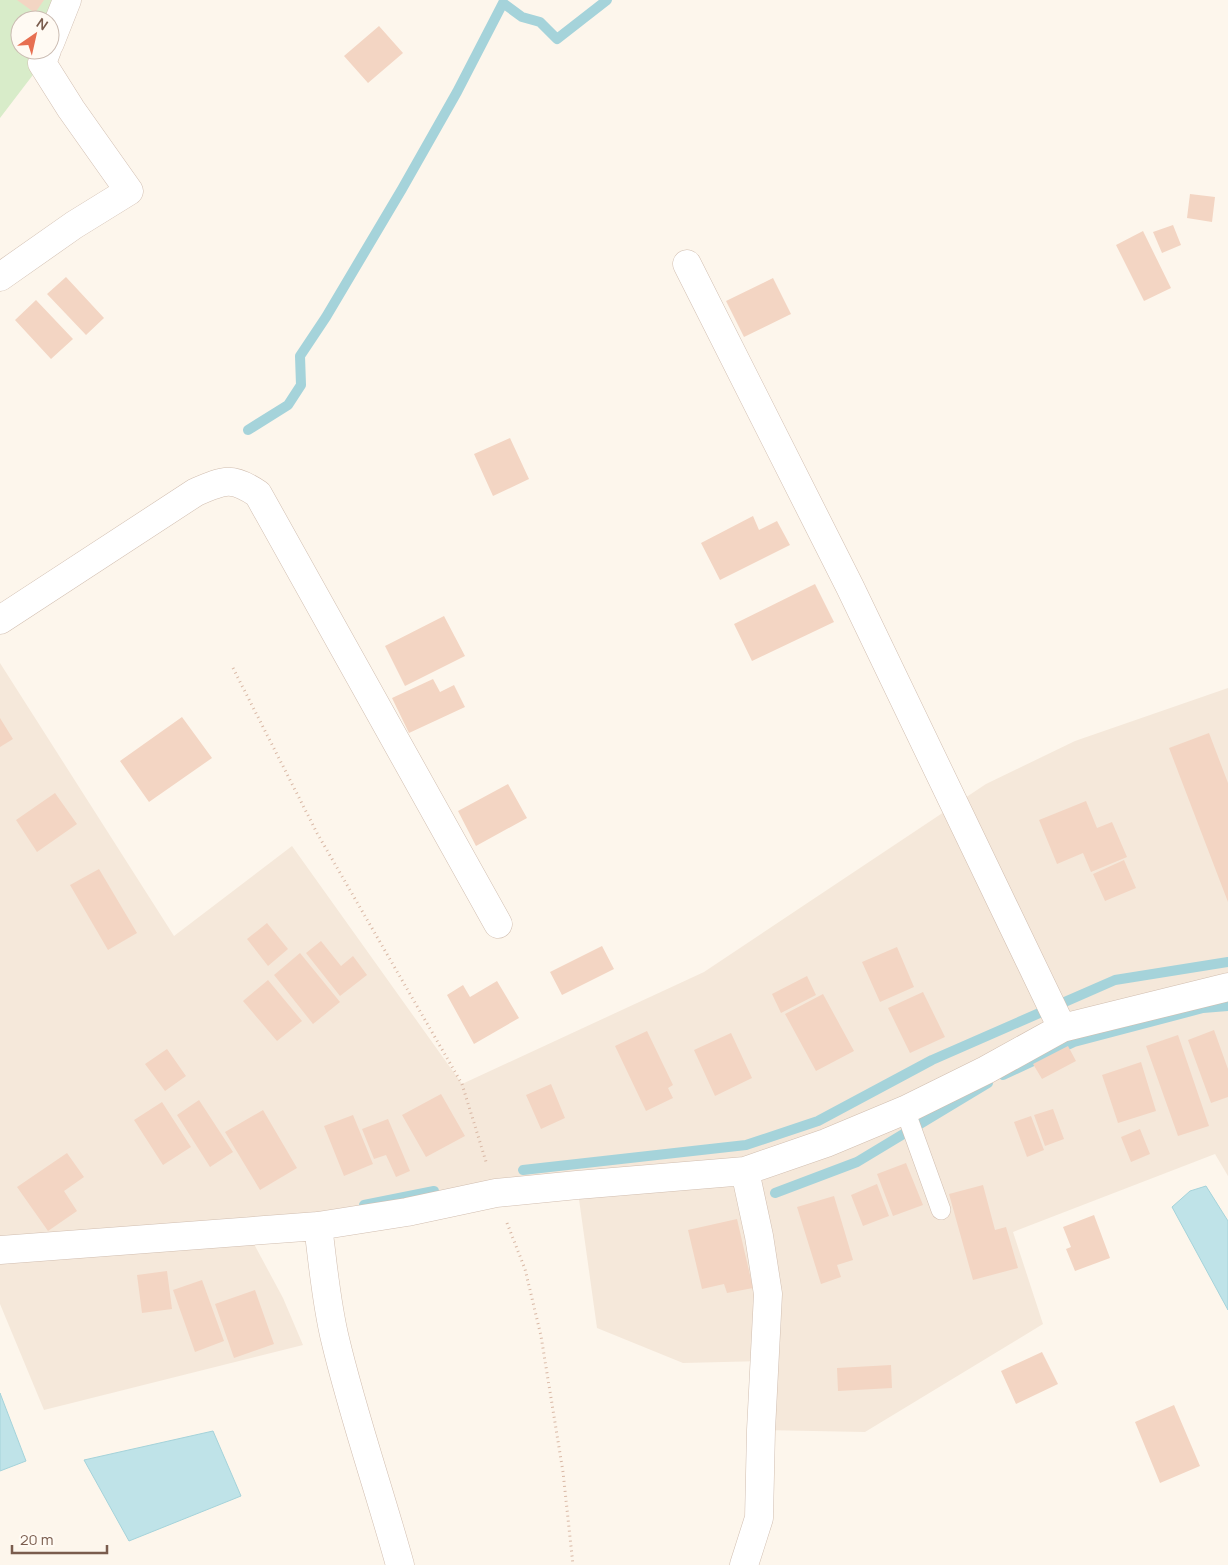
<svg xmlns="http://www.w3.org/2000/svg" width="1228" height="1565" font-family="Manrope,sans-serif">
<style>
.residential{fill:#f5e8da}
.green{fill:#d8ecc9}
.water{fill:#bfe3e8;stroke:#a5d3da}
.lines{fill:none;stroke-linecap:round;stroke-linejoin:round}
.stream{stroke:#a5d3da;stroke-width:10}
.building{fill:#f3d5c3}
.lane-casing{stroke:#d1beb0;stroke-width:20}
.street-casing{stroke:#d1beb0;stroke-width:29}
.path{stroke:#d9b8a5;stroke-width:3;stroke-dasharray:1 4;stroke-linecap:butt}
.lane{stroke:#fff;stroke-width:19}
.street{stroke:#fff;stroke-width:28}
</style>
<rect width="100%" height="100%" fill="#fdf6ec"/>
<!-- residential -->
<path class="residential" d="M0,663L174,936L292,846L462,1084L704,972L986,784L1075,741L1228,688V1176L1215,1154L1013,1232L1043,1324L865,1432L761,1430L764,1361L683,1363L597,1328L577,1185L247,1231L283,1298L303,1345L44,1410L0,1304Z"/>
<!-- green -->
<path class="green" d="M0,0H67L50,20H20V50H47L42,63L0,118Z"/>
<!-- water -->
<path class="water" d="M1206,1186L1228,1221V1310L1172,1207L1190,1191Z
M0,1393L26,1461L0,1471Z
M213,1431L241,1496L129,1541L84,1460Z"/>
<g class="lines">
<!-- stream -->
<path class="stream" d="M248,430L288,405L301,385L300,356L326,317L402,189L457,92L503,3L522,17L540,22L557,39L607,0
M1003,1075L1074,1042L1203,1008L1228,1006
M523,1170L746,1145L818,1121L932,1060L1115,980L1228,962
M775,1193L857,1162L988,1083
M364,1205L434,1191"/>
</g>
<!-- building -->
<path class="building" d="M17,0H44L35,13Z
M379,26L403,53L368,83L344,56Z
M1190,194L1215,197L1212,222L1187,218Z
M1173,225L1181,245L1162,253L1153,232Z
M1143,231L1171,288L1144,301L1116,245Z
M66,277L104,318L86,335L47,294Z
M773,278L791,314L744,337L726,301Z
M36,300L73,339L51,359L15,320Z
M510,438L529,479L493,496L474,454Z
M753,516L759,530L777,521L790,545L720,580L701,543Z
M815,584L834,622L752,661L734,624Z
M444,616L465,656L405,686L385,646Z
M433,679L440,692L454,685L465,707L409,733L392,698Z
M182,717L212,758L149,802L120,761Z
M0,718L13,739L0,747Z
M1209,733L1228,783V902L1169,748Z
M508,784L527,818L476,846L458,811Z
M55,793L77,824L37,852L16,820Z
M1086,801L1097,828L1112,822L1127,857L1091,872L1083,853L1057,864L1039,820Z
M1124,860L1136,888L1105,901L1093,874Z
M99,869L137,933L108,950L70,885Z
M267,923L288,949L268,966L247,939Z
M321,941L341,966L353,956L367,975L340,996L306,953Z
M602,946L614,969L562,995L550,972Z
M897,947L914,987L880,1002L862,962Z
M300,953L340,1002L313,1024L274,975Z
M807,976L816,995L781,1013L772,994Z
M268,980L302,1021L277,1041L243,1001Z
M497,981L519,1018L474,1044L447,995L463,985L470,997Z
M923,992L945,1037L910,1053L888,1008Z
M823,994L854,1051L816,1071L785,1014Z
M1214,1030L1228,1069V1097L1211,1103L1188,1040Z
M647,1031L673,1085L668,1088L673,1098L646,1111L615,1046Z
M731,1033L752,1078L715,1096L694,1050Z
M1178,1035L1209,1126L1178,1136L1146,1046Z
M1068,1046L1076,1061L1042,1079L1033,1064Z
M167,1049L186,1076L165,1091L145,1064Z
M1141,1062L1156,1111L1118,1123L1102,1075Z
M551,1084L565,1118L541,1129L526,1095Z
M441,1094L465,1136L426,1157L402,1115Z
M199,1100L233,1152L210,1167L177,1115Z
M162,1102L191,1147L163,1165L134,1120Z
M1053,1109L1064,1139L1045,1146L1034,1115Z
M263,1110L297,1168L260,1190L225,1132Z
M353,1115L373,1164L344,1176L324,1126Z
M1031,1116L1044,1150L1027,1157L1014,1122Z
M388,1119L410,1171L396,1177L386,1155L374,1159L362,1129Z
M1140,1129L1150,1154L1131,1162L1121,1137Z
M67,1153L84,1177L64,1191L77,1211L48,1231L17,1187Z
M906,1163L923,1205L893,1216L877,1174Z
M877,1184L889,1216L863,1226L851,1195Z
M983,1185L995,1230L1006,1227L1018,1268L973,1280L949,1194Z
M834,1196L853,1260L837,1265L841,1277L821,1284L797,1207Z
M1094,1215L1110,1258L1075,1271L1066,1249L1071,1247L1063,1227Z
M737,1219L753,1288L727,1293L724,1284L702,1289L688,1230Z
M167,1271L172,1309L142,1313L137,1275Z
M202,1280L224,1341L195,1352L173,1290Z
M255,1290L274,1344L234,1358L215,1304Z
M1042,1352L1058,1384L1016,1404L1001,1371Z
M891,1365L892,1388L838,1391L837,1368Z
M1174,1405L1200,1466L1160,1483L1135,1422Z"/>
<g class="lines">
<!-- lane casing -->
<g class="lane-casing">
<path id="lane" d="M905,1110L941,1210"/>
</g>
<!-- street casing -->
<g class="street-casing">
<path id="street" d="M50,43L67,0
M687,264L850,587L1062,1028
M0,277L74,225L129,191L71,109L42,63L47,50
M0,620L196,492C224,480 232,476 258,494L498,924
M318,1226C323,1264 326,1302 335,1339C353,1415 379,1489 400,1565
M0,1250L318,1226L407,1212L496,1193L577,1185L745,1171L826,1143L905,1110L986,1070L1062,1028L1228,987
M744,1565L759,1518L761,1430L768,1294L759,1236L745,1171"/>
</g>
<!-- path -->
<path class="path" d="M233,668L317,833L462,1084L487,1165
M507,1223L525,1269L541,1336L563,1472L573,1565"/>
<!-- lane -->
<use href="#lane" class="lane"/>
<!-- street -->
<use href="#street" class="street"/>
</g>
<!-- north arrow -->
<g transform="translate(35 35) rotate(34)"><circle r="24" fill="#fffaf3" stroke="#cabbb1"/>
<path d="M0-4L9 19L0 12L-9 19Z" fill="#e76f51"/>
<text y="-8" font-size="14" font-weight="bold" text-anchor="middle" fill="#7a5c4d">N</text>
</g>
<!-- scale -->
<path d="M12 1545v8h95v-8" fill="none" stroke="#7a5c4d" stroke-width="2.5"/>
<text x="20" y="1545" font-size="15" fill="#7a5c4d" stroke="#fffaf3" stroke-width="4" paint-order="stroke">20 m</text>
</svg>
